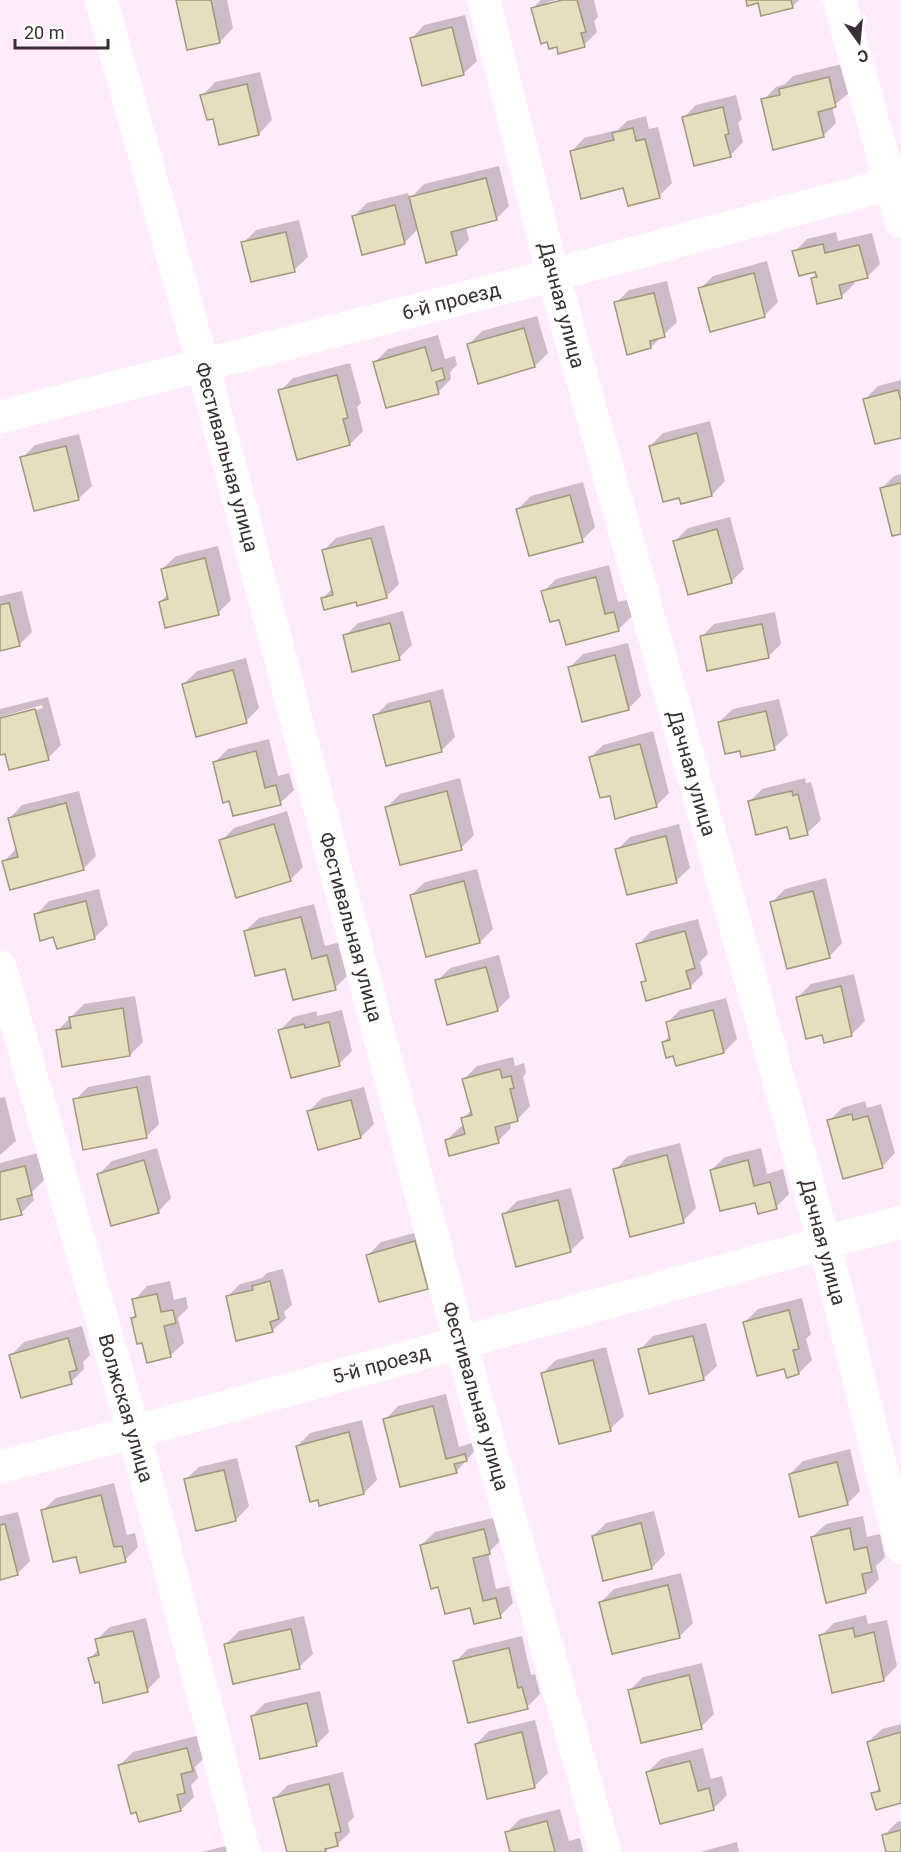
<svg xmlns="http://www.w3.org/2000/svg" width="901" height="1852" font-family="Roboto,sans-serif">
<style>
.shadow{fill:#0003}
.building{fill:#e6dfbf;stroke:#9f997a;stroke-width:1.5}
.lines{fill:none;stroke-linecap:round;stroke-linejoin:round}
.minor{stroke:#fff;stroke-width:33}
.labels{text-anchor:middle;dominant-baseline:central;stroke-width:5;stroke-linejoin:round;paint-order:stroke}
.street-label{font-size:20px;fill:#392d36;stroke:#fff}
</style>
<rect width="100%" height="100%" fill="#feecfa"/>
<!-- shadow -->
<path class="shadow" d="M178,0H227L233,28L220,42Z
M541,0H556L546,3V6L568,0H594L598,17L594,21L597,32L584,45H558L532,9Z
M747,0H799L792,7Z
M465,15L477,61L463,74L411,39L424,25Z
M842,64L849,93L832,107L836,123L823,136L763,100L776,87L785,84L793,76Z
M260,72L272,120L259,134L214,117L202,96L215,82Z
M736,95L742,119L738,123L743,142L730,156L683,118L696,105Z
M646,116L649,129L658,127L672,183L659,196L624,186L571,152L584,138L618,130L627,121Z
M499,166L509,206L496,219L466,227L469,240L456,254L419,228L404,243L354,216L367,203L408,193L410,199L424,184Z
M299,220L308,257L294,270L243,243L256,230Z
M836,232L838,241L872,233L880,264L867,277L854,280L855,283L841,297L812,278L817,274L794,252L807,239Z
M767,261L778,302L765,315L700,289L713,276Z
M667,281L677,322L651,347L616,303L629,290Z
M537,316L548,353L535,366L469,344L482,331Z
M438,335L445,359L455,356L457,365L450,372L451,379L438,392L375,362L388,349Z
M350,363L361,403L357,407L363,431L350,444L280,391L293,378Z
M901,380V436L865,399L878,386Z
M710,421L725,481L712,495L650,446L663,433Z
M79,434L92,486L78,499L22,458L35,445Z
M901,474V532L881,489L894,476Z
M583,482L595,527L582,540L518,509L531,496Z
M730,517L744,569L731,582L674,542L688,528Z
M384,525L399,584L386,597L357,600L322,599L333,588L323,551L336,538Z
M218,546L231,600L218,613L160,602L168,594L162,569L176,556Z
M609,565L618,602L627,600L632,616L619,629L567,643L561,618L543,592L556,579Z
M22,591L32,632L19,645L0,650V596Z
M403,611L412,645L399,658L345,636L358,623Z
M775,612L781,644L768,657L701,637L714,624Z
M628,643L641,696L628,709L570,667L583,654Z
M246,658L259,708L246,721L184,684L197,671Z
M443,689L455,737L441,751L375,716L388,703Z
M48,697L61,745L48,758L6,752L0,754V720L43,708L42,705L0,717V709Z
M779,699L788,735L774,748L741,749L719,722L733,709Z
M653,731L669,793L656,806L611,794L590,758L603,745Z
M269,739L278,776L289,773L294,790L280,803L215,762L228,749Z
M460,778L474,835L461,848L387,807L400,794Z
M805,778L806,783L811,782L821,820L807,833L788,825L749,802L762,789Z
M79,791L96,856L83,869L4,861L17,848L9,819L22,805Z
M287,811L303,867L290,880L221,841L234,828Z
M679,824L690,868L676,881L617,850L630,837Z
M477,869L493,929L480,942L411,895L425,882Z
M826,878L842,943L829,957L772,902L785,889Z
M99,889L108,925L94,938L55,935L36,915L49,901Z
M314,904L325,946L340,942L348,975L335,988L286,967L245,931L259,918Z
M698,919L708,954L700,962L703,974L690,987L643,983L647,979L638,945L651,931Z
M499,955L510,997L497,1010L437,981L450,968Z
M854,974L865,1021L852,1034L825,1041L823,1034L798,997L811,984Z
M135,996L143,1042L130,1055L57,1031L84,1004Z
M726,998L737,1039L724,1052L675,1055L663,1042L671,1035L667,1023L680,1010Z
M342,1010L352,1051L339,1064L280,1030L293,1017L317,1011V1016Z
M513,1057L515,1066L524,1063L526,1073L523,1077L530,1106L517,1120L510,1122L511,1128L498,1141L447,1140L460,1127L465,1125L463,1119L472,1109L464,1079L477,1066Z
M150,1075L159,1124L146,1137L75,1100L88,1087Z
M364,1087L374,1124L361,1137L309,1111L322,1098Z
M5,1097L16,1141L0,1155V1098Z
M865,1101L867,1108L881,1104L895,1153L882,1167L829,1121L842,1108Z
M680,1143L696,1208L683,1221L615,1170L628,1156Z
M157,1148L171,1198L158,1212L99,1174L112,1161Z
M761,1148L767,1174L783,1169L789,1194L776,1207L756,1201L711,1170L725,1157Z
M38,1153L44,1180L32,1192L34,1200L21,1213L0,1219V1163Z
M571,1188L584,1238L570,1251L504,1214L517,1201Z
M429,1229L441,1274L428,1287L380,1301L367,1256L381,1242Z
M283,1269L292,1305L284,1312L286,1318L272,1331L227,1297L240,1284L262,1278L267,1273Z
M170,1281L174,1300L186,1297L188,1308L178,1318L184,1343L170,1356L144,1341L132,1318L137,1313L134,1300L147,1286Z
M802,1298L811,1334L806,1339L812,1360L799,1373L744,1323L758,1309Z
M706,1323L717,1366L703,1379L640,1350L653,1336Z
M82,1326L90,1355L83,1362L84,1369L71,1382L11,1355L24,1342Z
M606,1347L624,1416L610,1429L543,1373L556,1360Z
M446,1394L459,1447L478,1441L479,1446L456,1472L385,1420L398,1406Z
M362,1420L377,1480L364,1493L297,1446L310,1433Z
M850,1449L860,1491L847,1504L790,1474L803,1461Z
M237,1458L249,1506L236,1520L185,1480L199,1467Z
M114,1483L127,1535L135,1533L138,1547L125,1560L78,1555L42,1511L56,1498Z
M654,1511L665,1554L652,1568L593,1536L606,1523Z
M18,1512L30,1561L17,1574L0,1578V1516Z
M863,1516L867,1537L880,1534L885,1557L876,1566L879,1579L866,1592L812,1537L826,1524Z
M497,1517L502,1539L488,1553L496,1589L509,1586L513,1603L500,1616L471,1606L439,1586L421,1545L435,1532Z
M681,1573L693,1623L680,1636L613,1652L601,1602L614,1589Z
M866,1615L868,1624L887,1620L897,1666L884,1679L833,1691L821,1636L834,1623Z
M304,1616L313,1654L299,1667L226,1644L239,1631Z
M146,1618L160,1677L147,1690L100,1680L90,1658L99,1649L96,1640L110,1627Z
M522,1636L531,1675L535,1674L540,1694L527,1707L455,1662L468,1649Z
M702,1663L714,1714L701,1727L630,1690L643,1677Z
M320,1691L329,1732L316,1745L252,1716L265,1703Z
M535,1720L548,1773L535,1786L489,1797L476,1744L489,1731Z
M901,1724V1801L873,1794L881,1786L868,1742L882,1729Z
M200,1735L205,1757L195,1767L198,1778L191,1785L194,1797L181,1810L120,1765L133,1752Z
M703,1748L711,1779L722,1776L727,1795L714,1808L648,1772L661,1759Z
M343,1772L354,1817L348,1823L350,1832L337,1845L331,1846L325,1852H288L275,1798L288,1785Z
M560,1809L569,1841L580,1838L583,1852H512L507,1832L520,1819Z
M901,1821V1852H888L884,1835L897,1822Z
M737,1842L739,1852H700Z
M234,1844L236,1852H202Z"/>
<!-- building -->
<path class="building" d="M176,0H211L220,43L187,50Z
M562,0H577L586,32L581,33L585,47L558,54L557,47L549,49L547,42L541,44L531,8Z
M746,0H791L793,8L761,16L758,3L747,6Z
M452,27L464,75L422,86L410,38Z
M829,77L836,107L818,112L824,137L773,150L761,99L780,95L779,89Z
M247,84L259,135L219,145L213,119L207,120L200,95Z
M723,107L729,134L725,135L731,157L694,166L682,117Z
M633,128L636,141L645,139L660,198L628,206L623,188L581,199L570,151L614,140L612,133Z
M486,178L497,220L451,232L457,255L426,263L409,197Z
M395,205L405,244L362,255L352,216Z
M286,232L295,272L251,282L241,242Z
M823,244L825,253L859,245L868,278L839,285L842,298L817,304L811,278L817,277L815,272L799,276L792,251Z
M754,273L765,317L710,332L698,288Z
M654,293L665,337L650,341L651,348L627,355L614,302Z
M524,328L535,367L478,384L467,344Z
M425,347L432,371L442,368L445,379L436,382L439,394L386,408L373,362Z
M337,375L348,418L343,419L350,445L297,460L278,390Z
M898,390L901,401V438L875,444L863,399Z
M697,433L712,496L681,504L679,498L663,502L649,446Z
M66,446L79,500L34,511L20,457Z
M901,483V534L892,536L880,488Z
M570,495L583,542L529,556L516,509Z
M717,529L732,583L688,595L673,541Z
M371,538L387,598L357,606L356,602L324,610L321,598L333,595L322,550Z
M205,558L219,615L165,628L159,602L168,599L161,569Z
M596,577L605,614L614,612L619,631L566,645L559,620L550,622L541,591Z
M9,603L20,646L0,651V605Z
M390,623L400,660L352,672L343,635Z
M762,624L769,658L707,671L700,636Z
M615,655L629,710L582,722L568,667Z
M233,670L247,723L196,737L182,684Z
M430,701L442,752L386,766L373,715Z
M35,709L49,760L9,770L5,754L0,755V718Z
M766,711L775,750L741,757L740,751L725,754L718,722Z
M640,744L657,807L615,819L610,796L600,798L589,757Z
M256,751L265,788L276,785L281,805L233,816L229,801L223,803L213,762Z
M447,791L462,850L400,865L385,807Z
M792,791L793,796L798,794L808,835L790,839L787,827L756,835L748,801Z
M66,803L84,870L10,890L2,861L18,857L8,818Z
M274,824L291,881L236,898L219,840Z
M666,836L677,883L627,895L615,849Z
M464,881L480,943L426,957L410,895Z
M813,891L830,958L787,969L770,902Z
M86,901L95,939L57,949L53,937L40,941L34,914Z
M301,917L312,959L327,955L336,990L293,1000L285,969L255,976L244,931Z
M685,931L695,968L686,971L691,988L646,1001L641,982L646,981L636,944Z
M486,967L498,1011L447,1025L435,980Z
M841,986L852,1036L824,1043L822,1035L806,1039L796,997Z
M123,1008L130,1056L62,1067L56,1030L71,1028L69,1017Z
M713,1010L724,1053L676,1066L673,1056L666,1058L662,1042L670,1040L666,1022Z
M329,1022L340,1066L291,1078L278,1030L304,1024L305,1028Z
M500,1069L502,1078L511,1076L514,1088L510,1089L518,1121L495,1127L499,1143L449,1156L445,1140L465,1134L461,1118L472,1115L462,1079Z
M137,1087L147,1138L83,1150L73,1099Z
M351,1100L361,1138L318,1150L307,1111Z
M852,1114L853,1120L868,1116L883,1168L843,1179L827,1120Z
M667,1155L684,1223L630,1237L613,1169Z
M144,1160L159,1213L111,1226L97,1174Z
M748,1160L754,1186L770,1182L777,1209L758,1214L755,1203L720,1211L710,1170Z
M25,1166L32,1195L17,1199L22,1215L0,1220V1172Z
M558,1200L571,1252L516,1267L502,1214Z
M415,1241L428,1289L379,1302L366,1255Z
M270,1281L279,1319L270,1322L273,1332L236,1341L226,1296L253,1290L252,1286Z
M157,1294L161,1312L173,1310L176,1323L164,1326L171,1357L147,1363L142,1343L137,1344L131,1318L136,1317L132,1299Z
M789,1310L799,1349L793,1350L799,1374L787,1378L784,1369L757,1376L743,1322Z
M693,1336L704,1380L649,1394L638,1349Z
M68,1338L77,1370L69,1372L72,1384L21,1398L9,1355Z
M593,1360L611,1431L559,1444L541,1373Z
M433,1406L446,1459L465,1454L467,1461L454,1464L457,1473L400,1487L383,1419Z
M349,1432L364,1494L319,1506L318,1500L310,1502L296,1446Z
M837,1462L848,1505L799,1517L789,1474Z
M224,1470L236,1521L196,1531L184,1479Z
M101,1495L114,1547L122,1546L126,1562L80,1573L76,1557L53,1562L41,1510Z
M641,1523L652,1569L603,1581L592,1536Z
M5,1524L18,1575L0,1580V1525Z
M850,1528L854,1550L867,1547L872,1572L862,1574L866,1593L826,1603L811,1537Z
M484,1529L490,1554L473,1558L483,1601L496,1598L501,1618L474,1624L470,1608L445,1614L438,1587L431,1589L420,1545Z
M668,1585L680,1638L612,1654L599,1602Z
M853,1628L855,1637L874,1632L884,1681L832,1693L819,1635Z
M291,1629L300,1669L233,1684L224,1644Z
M133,1631L148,1692L103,1703L99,1682L95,1683L88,1658L99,1655L95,1639Z
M509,1648L518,1688L522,1687L528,1709L468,1723L453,1661Z
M689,1675L702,1729L641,1743L628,1690Z
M307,1703L317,1746L260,1759L251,1716Z
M522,1732L535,1788L487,1799L475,1744Z
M901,1732V1803L876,1810L871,1793L880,1791L867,1742Z
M187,1748L193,1771L181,1774L185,1793L177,1795L181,1811L139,1822L136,1812L131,1814L118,1765Z
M690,1761L698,1791L709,1788L714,1810L660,1824L646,1772Z
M329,1784L341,1832L335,1833L338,1846L325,1849L326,1852H287L273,1798Z
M547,1821L555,1852H510L505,1832Z
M901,1830V1852H886L882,1835Z"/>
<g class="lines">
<!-- minor -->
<path class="minor" d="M101,0L203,365L460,1342L605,1852
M484,0L553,275L824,1242L901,1547
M839,0L901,221
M0,417L553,275L901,181
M0,967L134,1432L244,1852
M0,1467L134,1432L901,1222"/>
</g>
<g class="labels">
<!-- street labels -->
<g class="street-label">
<text transform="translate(451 301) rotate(-14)">6-й проезд</text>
<text transform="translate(562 305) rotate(75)">Дачная улица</text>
<text transform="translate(227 457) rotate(75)">Фестивальная улица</text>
<text transform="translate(692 773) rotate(74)">Дачная улица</text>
<text transform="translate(351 927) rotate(75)">Фестивальная улица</text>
<text transform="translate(823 1242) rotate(75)">Дачная улица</text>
<text transform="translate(381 1364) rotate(-15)">5-й проезд</text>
<text transform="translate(476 1396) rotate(74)">Фестивальная улица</text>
<text transform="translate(126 1408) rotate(74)">Волжская улица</text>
</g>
</g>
<!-- north arrow -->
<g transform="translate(859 42) rotate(165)" stroke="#ffffff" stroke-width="4.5" paint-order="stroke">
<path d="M0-4.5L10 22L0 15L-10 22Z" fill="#392d36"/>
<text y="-9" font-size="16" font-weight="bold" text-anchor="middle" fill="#392d36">С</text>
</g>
<!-- scale -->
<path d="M15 39v9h93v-9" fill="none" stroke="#392d36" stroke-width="3"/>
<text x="24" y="39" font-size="18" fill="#392d36" stroke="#ffffff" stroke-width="4.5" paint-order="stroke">20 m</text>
</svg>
